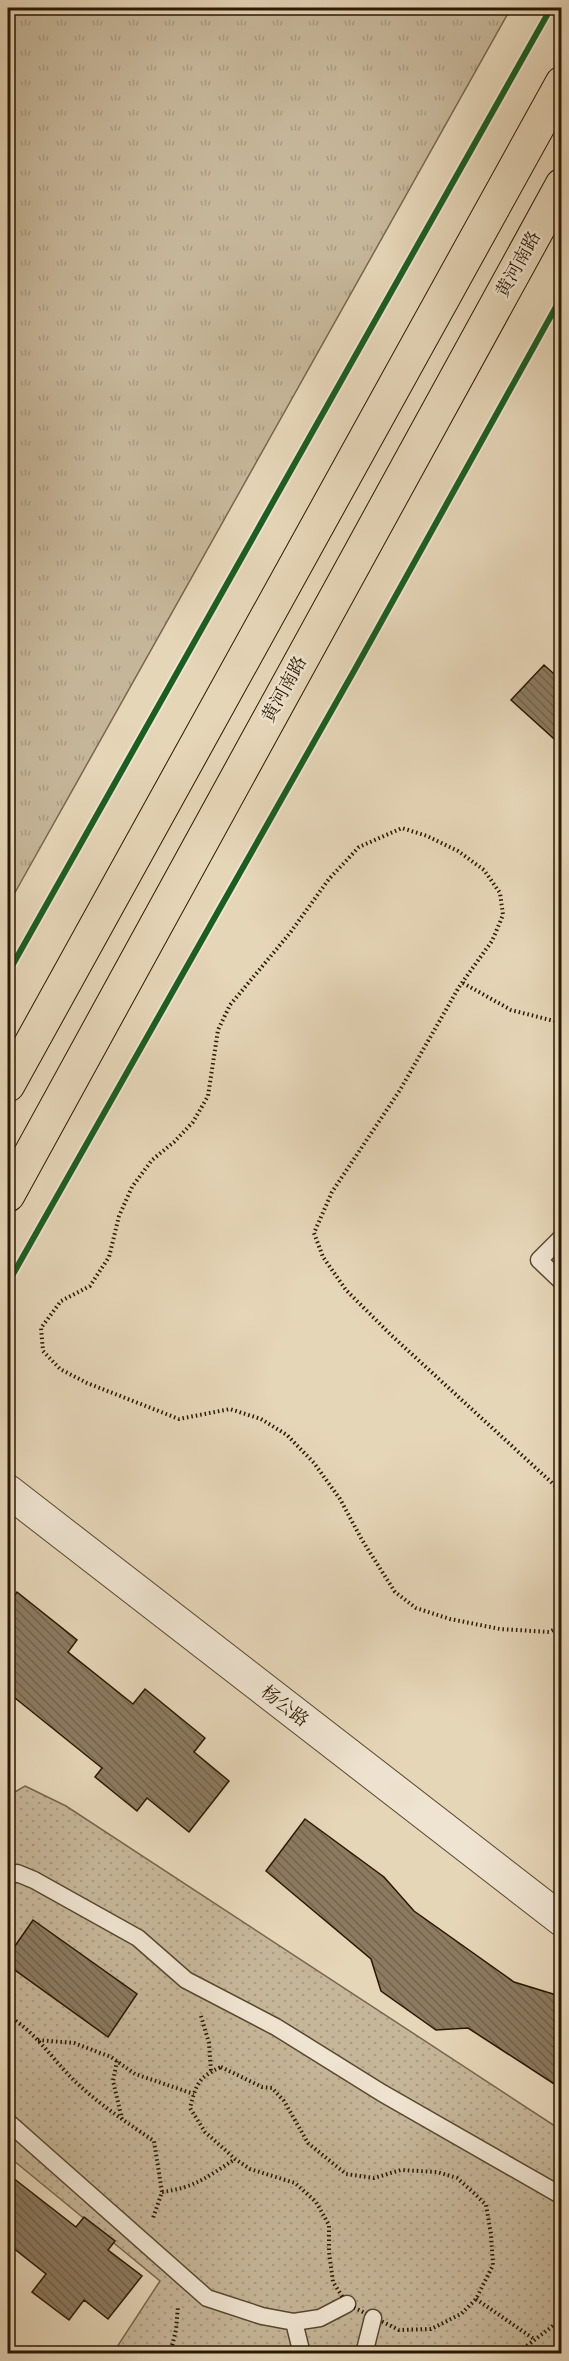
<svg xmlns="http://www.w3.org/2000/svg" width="569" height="2361" font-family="'Libre Caslon Text','Noto Serif SC',serif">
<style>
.grass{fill:url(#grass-tufts);stroke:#78674e;stroke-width:1.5}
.garden{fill:url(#garden-dots);stroke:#78674e;stroke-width:1.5}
.building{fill:url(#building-back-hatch);stroke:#2a1802;stroke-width:1.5}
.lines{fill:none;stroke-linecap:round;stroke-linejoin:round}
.lane-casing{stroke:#594830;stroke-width:19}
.street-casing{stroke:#594830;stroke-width:34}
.primary-casing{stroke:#2a1802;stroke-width:35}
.path{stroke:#2a1802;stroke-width:4;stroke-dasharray:1.5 3;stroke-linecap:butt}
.lane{stroke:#efe4d1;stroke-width:16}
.street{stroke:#efe4d1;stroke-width:32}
.primary{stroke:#e6d6b8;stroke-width:33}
.cycleway-casing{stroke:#efe4d1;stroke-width:10}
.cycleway{stroke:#1b5e20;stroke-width:6}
.labels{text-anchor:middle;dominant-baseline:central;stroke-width:5;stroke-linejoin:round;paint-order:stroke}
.street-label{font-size:18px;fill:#2a1802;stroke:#efe4d1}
</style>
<defs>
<pattern id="grass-tufts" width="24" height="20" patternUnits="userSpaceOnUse" patternTransform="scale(1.5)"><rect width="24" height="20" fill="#c6b699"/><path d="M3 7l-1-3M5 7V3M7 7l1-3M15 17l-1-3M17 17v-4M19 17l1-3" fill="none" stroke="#aa9c82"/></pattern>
<pattern id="garden-dots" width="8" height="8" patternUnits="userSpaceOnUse" patternTransform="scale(1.5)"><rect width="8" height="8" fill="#c6b699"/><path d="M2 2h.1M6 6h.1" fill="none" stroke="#aa9c82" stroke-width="1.8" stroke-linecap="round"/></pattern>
<pattern id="building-back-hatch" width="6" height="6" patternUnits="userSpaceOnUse" patternTransform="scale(1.5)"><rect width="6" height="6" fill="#8c7b61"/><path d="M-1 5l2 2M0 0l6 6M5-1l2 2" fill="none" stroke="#73644e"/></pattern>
</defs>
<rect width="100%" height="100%" fill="#e6d6b8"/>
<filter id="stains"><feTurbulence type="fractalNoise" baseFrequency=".00333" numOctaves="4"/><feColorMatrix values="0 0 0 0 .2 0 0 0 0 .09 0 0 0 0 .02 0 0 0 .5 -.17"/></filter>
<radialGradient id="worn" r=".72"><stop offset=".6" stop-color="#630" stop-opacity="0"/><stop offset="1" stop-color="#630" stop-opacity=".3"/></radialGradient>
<!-- grass -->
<path class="grass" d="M8,8H511L8,905Z"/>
<!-- garden -->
<path class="garden" d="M25,1786L66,1806L561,2130V2353H113L160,2281L8,2156V1796Z"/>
<!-- building -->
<path class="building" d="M544,665L562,681V746L511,700Z
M17,1592L77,1640L68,1652L133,1704L145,1689L205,1738L194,1752L229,1781L189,1832L147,1798L137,1811L95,1777L102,1768L15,1698L8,1708V1604Z
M305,1819L384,1877L414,1911L514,1982L553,1994L562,2000V2089L468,2028L436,2030L381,1991L371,1959L266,1871Z
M33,1920L137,1994L108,2037L8,1965V1956Z
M8,2174L76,2227L84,2217L115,2241L108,2250L142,2276L108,2319L84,2300L69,2320L32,2292L46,2274L8,2244Z"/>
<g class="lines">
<!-- lane casing -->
<g class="lane-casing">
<path id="lane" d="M562,1237L539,1260L562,1282
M8,1877L17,1873L34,1880L138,1938L186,1980L276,2027L382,2093L562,2196
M8,2122L207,2298L262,2316L294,2322L320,2318L347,2304
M294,2322L302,2354
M364,2354L373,2318"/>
</g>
<!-- street casing -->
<g class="street-casing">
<path id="street" d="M8,1491L562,1920"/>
</g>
<!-- primary casing -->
<g class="primary-casing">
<path id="primary" d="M8,1085L562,83
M8,1195L562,185"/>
</g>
<!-- path -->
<path class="path" d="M463,983L511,1010L562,1023
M562,1492L391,1335L346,1290L323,1257L314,1233L332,1192L400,1090L459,987L492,941L503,915L500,893L484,870L458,851L427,836L402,828L359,847L329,879L290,933L230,1005L218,1030L208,1096L193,1122L174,1142L152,1160L132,1187L119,1216L109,1257L90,1286L61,1301L41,1328L43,1351L60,1369L87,1383L179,1419L230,1409L261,1419L287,1435L314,1463L340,1499L362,1540L395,1592L416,1608L450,1619L500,1629L549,1632L562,1626
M8,2016C38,2033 55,2064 80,2086C103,2107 129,2124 154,2141L162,2192L153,2218
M201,2016L209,2043L211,2071
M38,2040L74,2043L111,2057L135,2074L194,2094
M117,2061L113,2081L122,2119
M221,2067L262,2087L272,2088L284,2101L308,2143L346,2174L374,2178L401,2170L437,2172L457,2178L475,2194L486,2205L491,2234L493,2265L476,2299L461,2314L431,2329L399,2330L347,2304L333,2282L329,2252V2225L316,2202L295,2183L250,2169L235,2159L205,2132L190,2108C196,2085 198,2077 221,2067Z
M162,2192C194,2188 209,2176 235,2159
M476,2299L534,2339
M170,2354L176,2330L178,2306
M516,2354L562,2319"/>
<!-- lane -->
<use href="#lane" class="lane"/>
<!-- street -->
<use href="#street" class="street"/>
<!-- primary -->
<use href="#primary" class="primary"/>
<!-- cycleway casing -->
<g class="cycleway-casing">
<path id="cycleway" d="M8,973L551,8
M8,1283L354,671L562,296"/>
</g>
<!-- cycleway -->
<use href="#cycleway" class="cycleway"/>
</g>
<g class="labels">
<!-- street labels -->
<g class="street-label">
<text transform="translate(518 264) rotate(-61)">黄河南路</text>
<text transform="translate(284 689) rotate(-61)">黄河南路</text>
<text transform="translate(285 1706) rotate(38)">杨公路</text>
</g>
</g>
<!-- margin -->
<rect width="569" height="2361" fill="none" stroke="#e6d6b8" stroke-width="30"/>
<rect x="9" y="9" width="551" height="2343" fill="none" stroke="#2a1802" stroke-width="3"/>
<rect x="15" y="15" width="539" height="2331" fill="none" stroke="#2a1802" stroke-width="1.5"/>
<rect width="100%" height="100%" filter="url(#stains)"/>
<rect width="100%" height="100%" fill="url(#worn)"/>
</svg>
